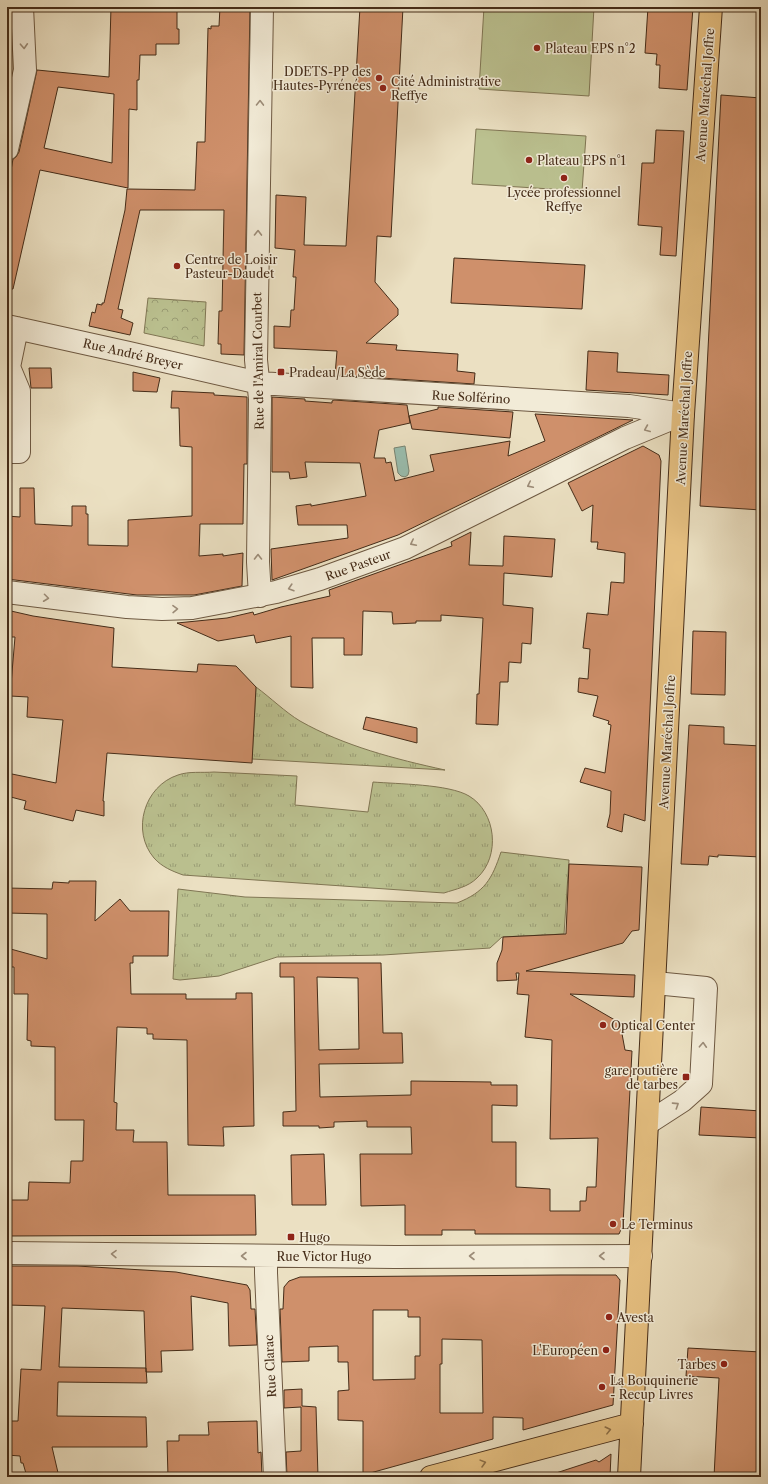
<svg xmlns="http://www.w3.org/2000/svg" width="768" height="1484" font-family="'Libre Caslon Text',serif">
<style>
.grass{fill:url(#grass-tufts);stroke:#807654}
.park{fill:url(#park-crowns);stroke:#807654}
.garden{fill:#bbc190;stroke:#807654}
.water{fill:#99bdae;stroke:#778372}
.building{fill:#cf906b;stroke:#452c18;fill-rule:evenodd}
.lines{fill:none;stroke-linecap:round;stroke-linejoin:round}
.minor-casing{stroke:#6e5942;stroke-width:24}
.major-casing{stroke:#452c18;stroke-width:24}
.minor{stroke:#f2ebd7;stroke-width:22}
.major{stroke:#e6c081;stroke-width:22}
.oneway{stroke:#9c8c78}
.oneway2{stroke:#8d6f47}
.poi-dot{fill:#8f2418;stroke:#f2ebd7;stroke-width:1.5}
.labels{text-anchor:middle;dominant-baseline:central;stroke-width:3;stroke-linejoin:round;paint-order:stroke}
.poi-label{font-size:12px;fill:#452c18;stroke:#f2ebd7;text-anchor:start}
.street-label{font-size:12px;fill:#452c18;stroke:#f2ebd7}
</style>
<defs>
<pattern id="grass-tufts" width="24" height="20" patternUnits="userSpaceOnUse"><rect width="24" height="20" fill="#bbc190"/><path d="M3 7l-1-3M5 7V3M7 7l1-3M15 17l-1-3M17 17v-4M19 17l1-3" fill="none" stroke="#9a9d75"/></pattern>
<pattern id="park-crowns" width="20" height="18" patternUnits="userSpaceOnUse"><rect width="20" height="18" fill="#bbc190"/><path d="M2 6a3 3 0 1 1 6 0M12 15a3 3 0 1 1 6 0" fill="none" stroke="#9a9d75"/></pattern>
</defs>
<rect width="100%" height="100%" fill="#ebe0c2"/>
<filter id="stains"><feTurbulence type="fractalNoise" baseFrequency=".005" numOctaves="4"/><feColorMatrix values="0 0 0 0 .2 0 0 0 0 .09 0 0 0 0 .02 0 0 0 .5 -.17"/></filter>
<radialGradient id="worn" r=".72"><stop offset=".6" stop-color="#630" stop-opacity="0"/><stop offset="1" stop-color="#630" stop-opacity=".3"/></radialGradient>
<!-- grass -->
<path class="grass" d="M256,687C271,698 285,712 300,721C344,746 395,759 445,770L252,759Z
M214,772L297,776L295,805L368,812L373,782C397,784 449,784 469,796C496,812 501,856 477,878C468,887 456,889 444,893L183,875C172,871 162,867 154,858C131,831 144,786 178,775C189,771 202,773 214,772Z
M501,852L569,860L564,934L502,937L490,948L383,955L277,957L219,976L180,980L173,979L178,889L245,897L457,903C485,892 492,879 501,852Z"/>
<!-- park -->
<path class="park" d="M148,298L206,302L204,346L144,333Z"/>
<!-- garden -->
<path class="garden" d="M484,7H594L589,96L479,89Z
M476,129L586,136L582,191L472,184Z"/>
<!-- water -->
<path class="water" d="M405,446L409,471L408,475L405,477L401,476L398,473L394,448Z"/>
<!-- building -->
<path class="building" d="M111,7H177V29H179V44H156V55H140L139,80H137V110L129,109L128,188L40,170L13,289H7V193L13,159L16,157L19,152L37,70L109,77ZM58,87L114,94L112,163L44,148Z
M220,7H250L244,355L221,354V344H218L219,311H222L224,210H140L118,309L123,310L121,318L133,323L130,335L89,326L92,312L95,313L97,304L102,305V303H104L125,210L127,189L195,190L197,142H205L208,28L211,29V26H219Z
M360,7H403L391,237L377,236L375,282L398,309V315L366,343L397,345L396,350L458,354L457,371L475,373L474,384L335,375L337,351L274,348V326L290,327L291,310H294L296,277H293L295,250L275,248L276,195L306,197L304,245L346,246Z
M648,7H693L687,90L659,88L660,65H656L657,54L645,53Z
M721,95L761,98V510L700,506Z
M656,130L684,131L676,256L660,255L662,227L638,225L642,163H654Z
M454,258L585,265L582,309L451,303Z
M588,351L618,353L617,372L669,375L668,395L586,390Z
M29,368H51L52,388H31Z
M133,372L160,378L157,392L133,391Z
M172,391L214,393V395L247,397V464H244L243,524H200L199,556L223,554V556L243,553L242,586L194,595H137L7,579V516L20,517V488H34L35,524L72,526V506H86V514H88V545L128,546V520L192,516V447L180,446L179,408H171Z
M272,397L305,399V401L332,403V401L334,400L407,405L410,423L379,430L374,458H385L386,463L391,462L395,481L434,471L430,455L510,441L508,456L545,441L535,414L633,420L398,535L272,580L271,549L348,538L347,525H298L296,506L311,504V506L366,496L360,463L305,462L307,477L290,479L289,472H272Z
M438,407L513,412L510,438L412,429L409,416L438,409Z
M643,446L659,455L661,461L645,821L624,814L622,832L607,827L610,814L611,791L580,782L585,768L605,773L611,725L608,724L609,721L593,716L598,696L578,692L579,678L588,679L590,649L583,648L587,613L608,615L611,582L624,583L625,553L597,549L598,542H591L593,505L582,511L568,483Z
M471,532L469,565L503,566L504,536L555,539L552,577L504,573L503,605L533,608L531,644L522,643L521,663L509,662L508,682H500L498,725L476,724L477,694H479L483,618L441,615V621H416V623L393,624L392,612L363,611L362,655H344V638H312L313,688L291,687V636L256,643L254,635L218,641L177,623L227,618L253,612L254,615L281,607L330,596L329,590L452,546L451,542Z
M11,611L33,616L114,628L112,667L197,672L198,664L236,666L256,687L252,763L107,753L103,801H104V816L76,810L73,821L24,809L26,801L7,796V773L56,783L63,720L27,717L28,697L10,696L15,637H9Z
M693,631L726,632L725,695L691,694Z
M366,717L417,728V743L363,729Z
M689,725L724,727V744L761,746V793L759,828L761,829V857L718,855V857L709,856L708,865L681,864Z
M569,864L642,867L639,930L632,931L623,943L526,971L635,975L634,997L570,994L620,1023L625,1050L632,1051L623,1225L619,1234H475V1230H442V1235H405V1205L361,1206L360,1154H412L411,1127H367V1121L334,1122V1127L319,1128V1126H283V1112L296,1111L294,977H280V963H381L383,1033H402L403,1063L319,1064L320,1097L411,1095V1081L491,1082V1085H517V1106L492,1105V1142H516V1187L550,1189V1211H580V1201H586L587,1187H596L598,1138L550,1139L552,1040L525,1037L529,995L517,994L519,973H516L517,980L497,981V963L502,950L503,937L566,934ZM317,977L358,978L359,1049L319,1050Z
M69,881H96L95,921L120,899L130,911H169L168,956H133V963H130L131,994H186V999H236V993H252L254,1126L223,1127L224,1146L188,1145L187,1040L153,1039V1034H147V1028L117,1027L114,1102L117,1103L116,1130H134L133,1142H167L168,1195H255L256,1235L7,1236V1200H28L29,1182L70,1183L71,1161H83L84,1120H55V1047L31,1046V1041L27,1040L28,994H14V967H7V948L47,959V914L7,913V888L52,889L53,882L69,883Z
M701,1107L761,1111V1138L699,1135Z
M324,1154L326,1205H292L291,1155Z
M7,1266H77L176,1272L247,1285L250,1290L251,1309H255L257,1345L229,1346L228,1303L191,1296L193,1350L161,1351L162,1372H146L144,1311L62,1308L59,1367L146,1368L147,1383L58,1382L57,1416L146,1417L147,1447H52L59,1477H27L23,1463H21L20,1456L7,1455V1421H18L21,1369L41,1370L45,1306L7,1305Z
M561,1275H616L620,1280L613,1405L523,1430V1418L493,1417V1439L363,1475V1421L338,1420V1391L349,1390L348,1362H338V1346L309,1347V1361L282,1362L280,1309H283L284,1287L289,1281L300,1277ZM373,1310H408V1317H420V1356H415V1379L373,1380ZM442,1339L482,1340L483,1413H440V1364H442Z
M688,1348L761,1352V1432L759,1477H714L719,1378L686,1376Z
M302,1389V1406L316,1407L318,1477H287L286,1452L301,1451V1407L284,1408V1390Z
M257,1421L258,1453L261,1452L262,1477H168L167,1441H179V1435H209L208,1422Z
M611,1454L610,1477H553V1474L596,1460L599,1462Z"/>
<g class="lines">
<!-- minor casing -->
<g class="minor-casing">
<path id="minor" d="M7,149L25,70L22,7
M7,326L129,353L259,383L629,406L683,414
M7,368L9,367L17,328
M7,452H19V391L9,367
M7,592L127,607L162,609L192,608L276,592L320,579L405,548L625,438L683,414
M260,596L258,562L260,399L256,360L262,7
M648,1123L682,1101L701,1084L706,988L655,983
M7,1253L395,1257L641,1256
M266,1256V1273L275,1477"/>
</g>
<!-- major casing -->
<g class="major-casing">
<path id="major" d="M431,1477L632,1424
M629,1477L683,414L711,7"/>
</g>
<!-- minor -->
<use href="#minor" class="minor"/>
<!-- major -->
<use href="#major" class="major"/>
</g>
<!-- one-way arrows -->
<defs><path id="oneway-chevron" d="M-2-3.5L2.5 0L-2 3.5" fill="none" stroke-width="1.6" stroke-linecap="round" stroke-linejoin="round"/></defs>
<g class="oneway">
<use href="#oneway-chevron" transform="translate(24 46) rotate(87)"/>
<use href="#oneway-chevron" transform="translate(260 103) rotate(-89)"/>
<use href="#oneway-chevron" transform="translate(258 233) rotate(-89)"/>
<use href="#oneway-chevron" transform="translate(647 429) rotate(157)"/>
<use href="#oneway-chevron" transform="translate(530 485) rotate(154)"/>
<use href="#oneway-chevron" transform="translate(413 543) rotate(153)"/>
<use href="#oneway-chevron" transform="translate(258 557) rotate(-90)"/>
<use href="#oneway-chevron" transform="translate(291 588) rotate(163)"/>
<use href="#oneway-chevron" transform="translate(46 598) rotate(7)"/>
<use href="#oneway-chevron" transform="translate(175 609) rotate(-1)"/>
<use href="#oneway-chevron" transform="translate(703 1045) rotate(-87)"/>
<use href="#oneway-chevron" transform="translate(676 1105) rotate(-33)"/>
<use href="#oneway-chevron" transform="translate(114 1254) rotate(-179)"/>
<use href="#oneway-chevron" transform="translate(244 1256) rotate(-180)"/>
<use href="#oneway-chevron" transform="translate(472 1256) rotate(180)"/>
<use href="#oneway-chevron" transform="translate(602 1256) rotate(180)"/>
</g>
<g class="oneway2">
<use href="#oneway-chevron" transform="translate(608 1430) rotate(-14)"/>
<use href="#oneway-chevron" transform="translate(483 1463) rotate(-15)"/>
</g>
<!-- markers -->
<g class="poi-dot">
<circle cx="537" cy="48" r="4"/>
<circle cx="379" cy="78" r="4"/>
<circle cx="383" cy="88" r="4"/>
<circle cx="529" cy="160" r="4"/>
<circle cx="564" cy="178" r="4"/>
<circle cx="177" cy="266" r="4"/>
<rect x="277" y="368" width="8" height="8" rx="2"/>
<circle cx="603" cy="1025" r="4"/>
<rect x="682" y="1073" width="8" height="8" rx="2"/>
<circle cx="613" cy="1224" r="4"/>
<rect x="287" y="1233" width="8" height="8" rx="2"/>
<circle cx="609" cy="1317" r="4"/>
<circle cx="606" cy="1350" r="4"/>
<circle cx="724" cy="1364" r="4"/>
<circle cx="602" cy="1387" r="4"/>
</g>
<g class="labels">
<!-- poi labels -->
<g class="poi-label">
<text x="545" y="48">Plateau EPS n°2</text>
<text x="371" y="71" text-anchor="end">DDETS-PP des<tspan x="371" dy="14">Hautes-Pyrénées</tspan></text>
<text x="391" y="81">Cité Administrative<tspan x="391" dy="14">Reffye</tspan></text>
<text x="537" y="160">Plateau EPS n°1</text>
<text x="564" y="192" text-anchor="middle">Lycée professionnel<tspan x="564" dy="14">Reffye</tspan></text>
<text x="185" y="259">Centre de Loisir<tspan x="185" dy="14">Pasteur-Daudet</tspan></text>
<text x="289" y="372">Pradeau/La Sède</text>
<text x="611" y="1025">Optical Center</text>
<text x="678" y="1070" text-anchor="end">gare routière<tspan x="678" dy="14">de tarbes</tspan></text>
<text x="621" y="1224">Le Terminus</text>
<text x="299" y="1237">Hugo</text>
<text x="617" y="1317">Avesta</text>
<text x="598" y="1350" text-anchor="end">L'Européen</text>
<text x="716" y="1364" text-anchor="end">Tarbes</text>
<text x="610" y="1380">La Bouquinerie<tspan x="610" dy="14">- Recup Livres</tspan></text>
</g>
<!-- street labels -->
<g class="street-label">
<text transform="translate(705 95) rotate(-86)">Avenue Maréchal Joffre</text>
<text transform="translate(133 354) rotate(13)">Rue André Breyer</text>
<text transform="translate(258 361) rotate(-91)">Rue de l'Amiral Courbet</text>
<text transform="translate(471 397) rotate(3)">Rue Solférino</text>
<text transform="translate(684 418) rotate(-87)">Avenue Maréchal Joffre</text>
<text transform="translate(358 565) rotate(-20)">Rue Pasteur</text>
<text transform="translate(667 742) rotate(-87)">Avenue Maréchal Joffre</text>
<text x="324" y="1256">Rue Victor Hugo</text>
<text transform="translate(270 1366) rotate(-93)">Rue Clarac</text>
</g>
</g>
<!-- margin -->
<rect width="768" height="1484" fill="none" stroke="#ebe0c2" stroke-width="24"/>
<rect x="8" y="8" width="752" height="1468" fill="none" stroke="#452c18" stroke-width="2"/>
<rect x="12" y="12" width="744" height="1460" fill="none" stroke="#452c18"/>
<rect width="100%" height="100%" filter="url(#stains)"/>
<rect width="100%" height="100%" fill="url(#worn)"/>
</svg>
